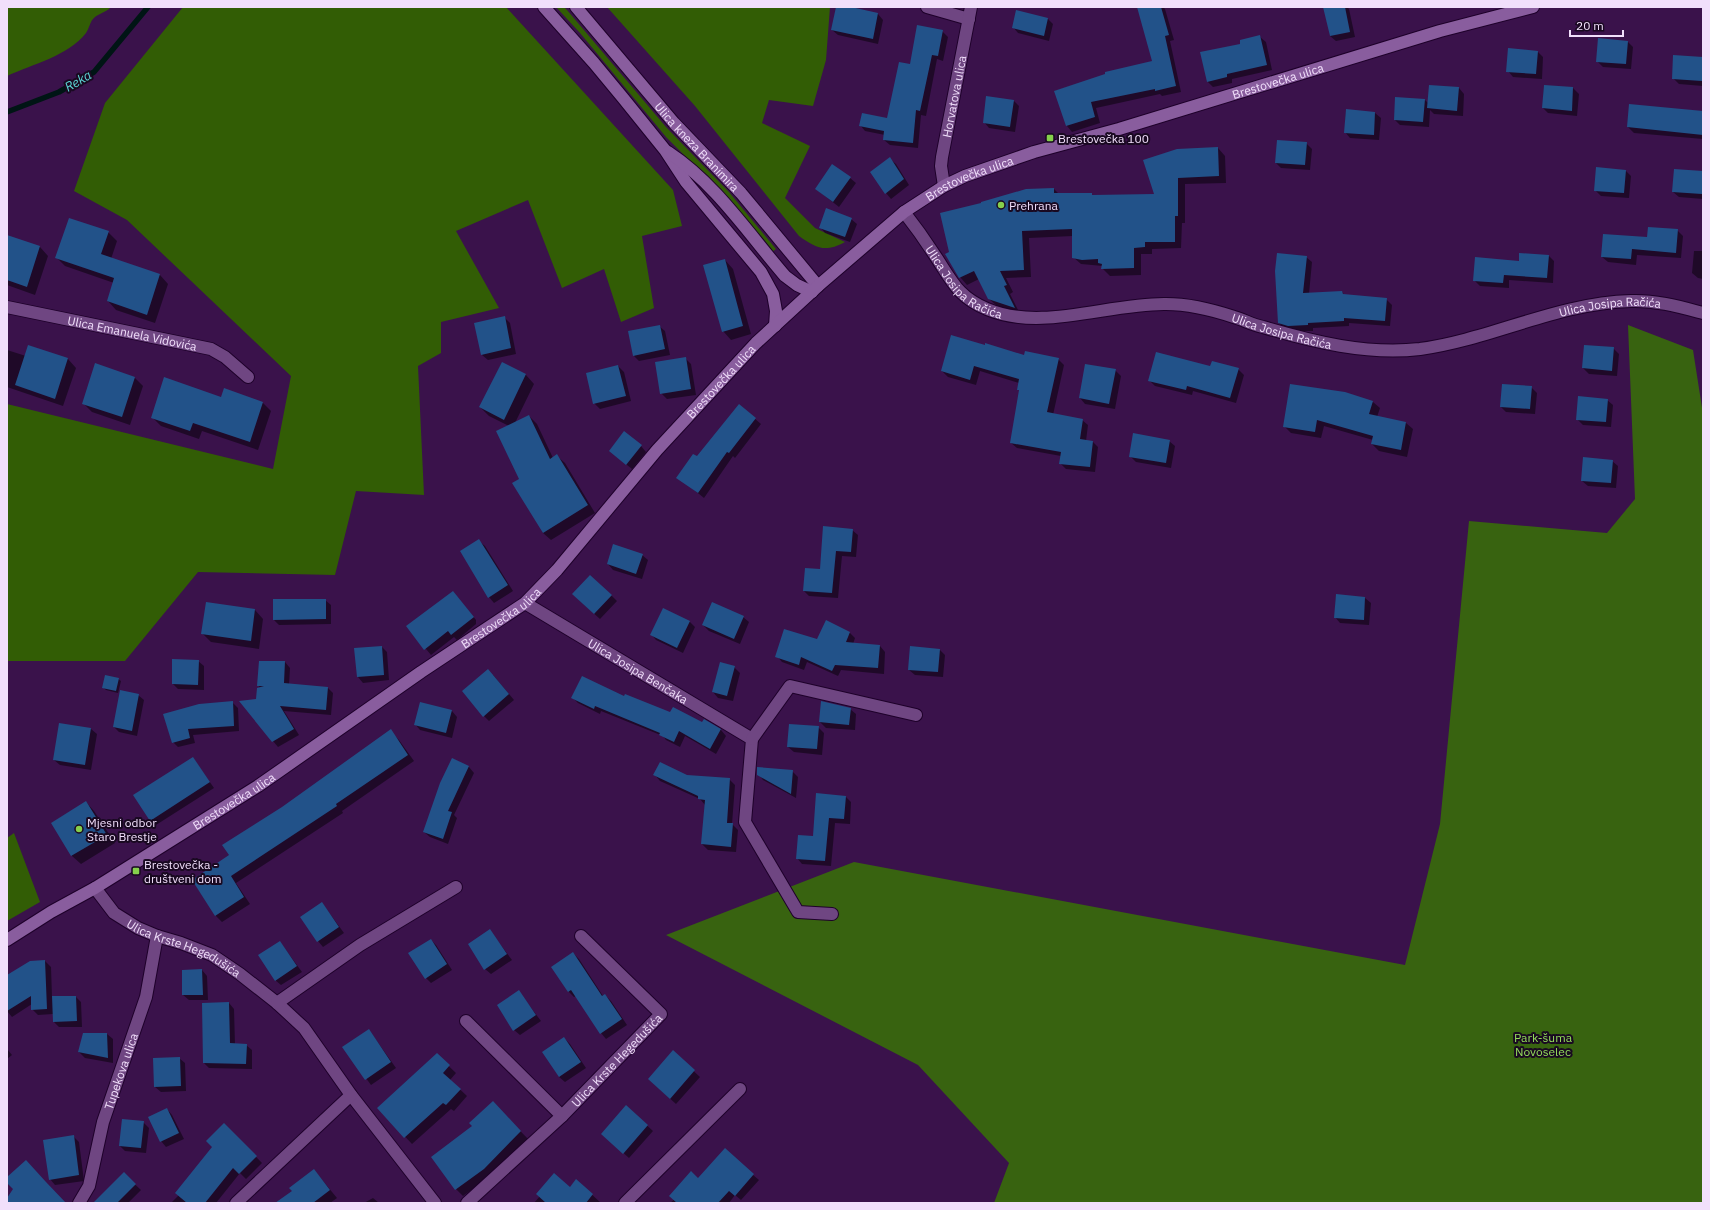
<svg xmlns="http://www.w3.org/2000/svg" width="1710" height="1210" font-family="'IBM Plex Sans',sans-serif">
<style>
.green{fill:#325d05}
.forest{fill:#386310}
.shadow{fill:#0007}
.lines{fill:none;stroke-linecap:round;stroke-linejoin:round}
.stream{stroke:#001515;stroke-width:5.5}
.building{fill:#225289}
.street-casing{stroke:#1e012a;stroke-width:14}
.secondary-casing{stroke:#1e012a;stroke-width:14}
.street{stroke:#6f4682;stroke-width:12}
.secondary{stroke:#895d9e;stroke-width:12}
.poi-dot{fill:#85cf4c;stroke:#190921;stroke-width:1.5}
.labels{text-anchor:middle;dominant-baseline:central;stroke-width:4;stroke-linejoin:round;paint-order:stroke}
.street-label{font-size:12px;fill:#f1dffb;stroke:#190921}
.poi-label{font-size:12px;fill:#f1dffb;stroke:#190921;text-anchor:start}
.park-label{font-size:12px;fill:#94de5c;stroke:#190921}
.water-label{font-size:13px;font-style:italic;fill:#5cd5d4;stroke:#190921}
</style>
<rect width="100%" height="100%" fill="#3a124b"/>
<!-- green -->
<path class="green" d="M7,7H111C106,13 98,13 93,19C90,22 89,29 86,33C68,56 33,64 7,76Z
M183,7H506L673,190L682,226L642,236L654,308L621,322L604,269L562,288L528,200L456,231L499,308L441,322V353L418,366L424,495L356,491L335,575L198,572L125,661H7V404L273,469L291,376L127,220L74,191L105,103Z
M556,7H564L567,10L666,127L729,192L776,249L771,253L705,176L666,137L580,33Z
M607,7H830L826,60L813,106L769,100L762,123L810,146L785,198L815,228L845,242C825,253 816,248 799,236L695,106Z
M14,833L40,902L7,921V838Z"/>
<!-- forest -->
<path class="forest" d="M1628,325L1693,350L1703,414V1203H994L1009,1163L918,1065L666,935L854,862L1405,965L1440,824L1469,521L1607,533L1635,499Z"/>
<!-- shadow -->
<path class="shadow" d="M837,7H847L878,14L883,20L878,44L838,35L832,30Z
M1148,7H1163L1165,9L1174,40L1170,41L1181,92L1162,96L1160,94L1096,108L1100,123L1072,132L1067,126L1055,91L1153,61Z
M1328,7H1347L1349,9L1355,37L1336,41L1330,36Z
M1048,19L1053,24L1049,41L1018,33L1013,27Z
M942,31L948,37L943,61L937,59L926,116L921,115L918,148L890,145L884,140L885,135L865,131L860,125L888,120L910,65Z
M1260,37L1266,42L1272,70L1232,79V83L1213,87L1207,81Z
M1628,42L1633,47L1631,69L1603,67L1597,61Z
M1538,52L1543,57L1542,79L1513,77L1508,71Z
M1674,56L1703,58V86L1679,84L1673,78Z
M1544,86L1573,88L1579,94L1577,116L1548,113L1543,108Z
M1459,88L1464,94L1463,116L1434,114L1430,110L1429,127L1400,125L1395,120L1425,100L1429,104Z
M1014,101L1019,106L1015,132L989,128L984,122Z
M1346,110L1375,113L1381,118L1379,140L1350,138L1345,132Z
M1703,112V139L1634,133L1628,127Z
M1306,143L1312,149L1310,170L1281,168L1276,163Z
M1218,148L1225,156L1226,183L1185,184V223H1182L1181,248L1152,249V254H1141V275L1110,276L1102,268L1103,266L1081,264L1073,257V236L1029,238L1031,277L1006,278L1013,292L1010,294L1020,314L997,306L989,299L979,279L967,285L960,277L1054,189L1059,194L1093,196L1156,195L1145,161Z
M890,159L896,164L909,185L891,199L886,193Z
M1675,170L1703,172V199L1679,197L1673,192Z
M1626,171L1631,176L1629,198L1601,196L1595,190Z
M850,178L856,183L839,207L816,189Z
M851,219L857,224L850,242L825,233L820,227Z
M1677,230L1683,236L1681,258L1637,255L1636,265L1608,262L1602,257Z
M108,232L117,241L111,259L160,275L168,284L155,323L116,310L108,301L114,283L65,266L57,258Z
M7,236L40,247L48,256L35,295L7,285Z
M1694,251H1703V279L1698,278L1692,273Z
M1549,256L1554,261L1553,283L1509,280V288L1480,286L1474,280L1520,262Z
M1306,257L1312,262L1309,294L1342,292L1345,296L1386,299L1392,305L1390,326L1349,323V326L1313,328V331H1294L1284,329L1279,323Z
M725,260L733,269L751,334L731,340L723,331Z
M504,317L510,323L516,354L488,360L482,355Z
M659,326L665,331L670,355L639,361L634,356Z
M29,346L68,359L76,368L63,406L7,387V350L26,356Z
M1613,348L1619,354L1617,376L1589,374L1583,368Z
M1025,356L1058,359L1064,365L1053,415L1082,420L1088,425L1086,441L1093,442L1098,447L1095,472L1066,469L1060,463L1061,456L1017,448L1011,443L1020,392L1018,389L1019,383L980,371L976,385L948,377L942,371Z
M686,359L691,364L696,395L667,399L661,393Z
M502,363L526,375L534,384L515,423L529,416L537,424L553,458L557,456L565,463L595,513L551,540L543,533L520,479L509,426L489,416L480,407Z
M618,366L624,372L631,401L600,409L594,403Z
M1211,367L1238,369L1244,375L1236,403L1193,391L1192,395L1155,386L1149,380Z
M1115,370L1121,376L1115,409L1085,404L1080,398Z
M135,378L143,386L130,425L92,412L83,403Z
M1531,387L1537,393L1535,414L1506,412L1501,407Z
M224,390L263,403L271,411L258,450L202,431L199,439L161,426L152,417L222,398Z
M1607,400L1613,405L1611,427L1583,425L1577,419Z
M1373,402L1380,408L1377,417L1406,423L1413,429L1407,457L1379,451L1372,444L1373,440L1324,426L1321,438L1291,433L1284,426Z
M739,405L761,424L735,458L733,456L704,498L678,477L697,458Z
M1169,441L1175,446L1171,468L1136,462L1130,456Z
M641,446L646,452L632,469L616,456Z
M1612,461L1618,466L1616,488L1588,486L1582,481Z
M852,530L858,535L856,557L842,556L838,598L809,596L804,591Z
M479,541L485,546L513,591L494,603L489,597Z
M642,555L648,560L642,579L613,570L608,564Z
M453,592L476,620V624L457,640L454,637L431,655L407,626Z
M611,595L617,601L600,619L579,600Z
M1336,595L1365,598L1371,603L1369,625L1340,623L1335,617Z
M325,600L331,605V624L279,625L274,620Z
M663,609L690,622L695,627L683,653L656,640L651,634Z
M255,610L263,619L259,649L211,642L202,633Z
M743,617L749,622L740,644L709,631L703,625Z
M826,622L850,633L855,638L853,644L880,646L885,652L884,674L841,670L838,676L807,662L804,670L782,662L777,656L818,640Z
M382,647L387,652L389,680L363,683L358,677L356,649Z
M940,650L945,655L943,677L915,675L909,670Z
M198,661L204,666V690L178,689L173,684Z
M285,662L290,668L289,685L328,688L333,693L331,715L284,711L299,735L278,747L273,741L257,700L260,688L258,685Z
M734,667L740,673L733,701L718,698L713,692Z
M493,675L514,700L489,721L484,716Z
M118,679L121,681L118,693L106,690L103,687Z
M138,695L144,700L137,736L119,732L114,727Z
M573,698H625L703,723L704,721L721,730L726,736L716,754L685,736L680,747L666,740L663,736L601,711L600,714L578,703Z
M232,702L238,708L239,731L193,735L195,743L178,747L172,741L164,715Z
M850,709L856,714L855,730L826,728L820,722Z
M452,711L457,717L452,738L420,730L415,724Z
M60,724L91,729L97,734L91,770L60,765L54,760Z
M818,727L824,733L822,755L794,752L788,747Z
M392,733L399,740L414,761L342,811L343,813L236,883L250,904L222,922L216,916L193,881L231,856L282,808Z
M193,758L214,788L156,825L150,820Z
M453,759L469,767L474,773L454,815L457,818L448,844L430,837L424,832Z
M792,771L798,777L796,798L763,780L758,774Z
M655,775L687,776L729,779L735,785L732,824L738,830L736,852L708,850L702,844L705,805L700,799L660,781Z
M817,795L846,797L851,802L850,824L835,823L831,866L802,864L797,858L814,838Z
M86,802L94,811L115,843L81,864L72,856L52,823Z
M322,903L344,933L323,947L318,941Z
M490,931L512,960L491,974L485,969Z
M431,940L436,945L452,970L431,983L426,978Z
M280,942L302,972L281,985L275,980Z
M573,953L579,959L603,996L605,995L611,1001L627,1025L606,1039L601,1033L576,996L574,997L569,992L552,967Z
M45,961L51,967L52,997H76L81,1002L82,1027H59L54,1022L53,1014L38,1015L32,1009V1004L12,1017L7,1011V976L30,962Z
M202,970L207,976L208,1000H189L183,995Z
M519,992L541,1021L520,1035L514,1030Z
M229,1003L234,1009L235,1045H246L252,1050V1069L209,1068L204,1063Z
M369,1030L396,1068L371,1085L344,1048Z
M107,1034L113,1039V1063L85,1058L79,1052Z
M564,1038L570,1044L586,1068L565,1082L559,1077Z
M7,1049L12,1055L7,1059Z
M673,1052L700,1077L676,1104L654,1084Z
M437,1055L456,1073L450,1080L467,1096L454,1111L451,1109L412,1144L378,1108Z
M179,1058L185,1063L186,1091L161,1092L155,1087Z
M626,1106L653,1131L629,1158L608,1139Z
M167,1109L172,1115L184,1139L166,1147L161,1141Z
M500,1110L528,1139L491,1175L463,1196L456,1189Z
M143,1122L149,1128L146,1153L125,1151L120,1146Z
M224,1124L262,1163L246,1179L240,1173L216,1203H171L179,1195L213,1147Z
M73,1136L79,1142L84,1181L55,1185L50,1179Z
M314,1170L337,1198L330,1203H284Z
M753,1175L759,1180L741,1200L735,1195L729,1203H670L699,1179Z
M126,1176L141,1190L128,1203H107Z
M576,1180L601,1203H534L540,1196L570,1188Z
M373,1198L379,1203H364Z"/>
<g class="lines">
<!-- stream -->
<path class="stream" d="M7,112L59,92L94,72L148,7"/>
</g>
<!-- building -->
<path class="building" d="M836,7H851L878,13L873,39L831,30Z
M1137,7H1161L1169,35L1165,36L1176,86L1155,91V89L1091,102L1095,117L1066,126L1054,91L1105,74V72L1152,61Z
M1323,7H1345L1350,32L1330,36Z
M1016,10L1048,18L1044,36L1012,28Z
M917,25L943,30L938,56L932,55L920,111L916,110L913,143L883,140L884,131L859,126L862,113L887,118L899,62L910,64Z
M1260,35L1267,65L1227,74V77L1207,82L1200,52L1240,44V40Z
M1598,38L1628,41L1626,64L1596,62Z
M1508,48L1538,51L1536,74L1506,72Z
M1673,55L1703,57L1702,81L1672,79Z
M1429,85L1459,87L1457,111L1427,108Z
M1544,85L1573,87L1572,111L1542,108Z
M986,96L1014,100L1010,127L983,123Z
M1395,97L1425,99L1423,122L1394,120Z
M1629,104L1703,111V135L1627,127Z
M1346,109L1375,112L1374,135L1344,133Z
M1277,140L1307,142L1305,165L1275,163Z
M1218,147L1219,176L1178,178V216H1175V242H1145V247L1134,248V268L1101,269L1102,264L1098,263V259L1082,260L1072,258V229L1022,231L1024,270L1000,271L1007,285L1004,286L1015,308L988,299L974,271L959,278L945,254L949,252L940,213L981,203V202L1026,189L1054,188V193H1092V195L1154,194L1143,160L1177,149Z
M890,157L904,179L885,194L870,172Z
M832,164L851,177L833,202L815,189Z
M1596,167L1626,170L1624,193L1594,191Z
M1674,169L1703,171L1702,194L1672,192Z
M826,208L852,218L845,237L819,228Z
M69,218L109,231L101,254L160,274L147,315L107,301L114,278L55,258Z
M1648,227L1678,229L1676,253L1632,249L1631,259L1601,257L1603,234L1647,237Z
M7,235L40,246L27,287L7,280Z
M1277,253L1307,256L1303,293L1342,291L1343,294L1387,298L1385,321L1344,318V321L1308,323V325L1288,326L1278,323L1275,271Z
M1519,253L1549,255L1547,278L1504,275L1503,283L1473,281L1475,257L1519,261Z
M725,259L743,326L722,332L703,265Z
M505,316L511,348L481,355L474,323Z
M660,325L665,349L633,356L628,331Z
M951,335L985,345V343L1024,355L1025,351L1059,358L1047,412L1083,419L1080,439L1093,441L1090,467L1059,464L1061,452L1010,443L1019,390H1017L1019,379L974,366L970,380L941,371Z
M28,345L68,358L55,399L15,385Z
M1584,345L1614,347L1612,371L1582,368Z
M1156,352L1210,366L1212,361L1239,368L1230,398L1187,386L1186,390L1148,381Z
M686,357L691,389L660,394L655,362Z
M502,362L526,374L504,420L479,407Z
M95,363L135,377L122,417L82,404Z
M1085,364L1116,369L1109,404L1079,398Z
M618,365L626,396L593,404L586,373Z
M164,377L221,397L224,388L263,402L250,442L193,423L190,431L151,418Z
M1290,384L1345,392L1373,401L1369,414L1406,422L1401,450L1371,444L1373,436L1317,420L1315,432L1283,427Z
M1502,384L1532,386L1530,409L1500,407Z
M1578,396L1608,399L1606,422L1576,420Z
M739,404L756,418L729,453L727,452L698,493L676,478L693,454L697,456Z
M529,415L550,459L557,454L588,505L543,533L512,483L519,479L496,431Z
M624,431L642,445L626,465L609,451Z
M1133,433L1170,440L1166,463L1129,457Z
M1583,457L1613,460L1611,483L1581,481Z
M823,526L853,529L851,552L836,551L832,593L803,591L805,568L820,569Z
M479,539L508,585L488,598L460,551Z
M613,544L643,554L636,574L607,564Z
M590,575L612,595L594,614L572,594Z
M453,591L474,617L451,635L448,631L424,650L406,626Z
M1336,594L1365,597L1364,620L1334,618Z
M273,599H326V619L273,620Z
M206,602L255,609L251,641L201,634Z
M712,602L744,616L734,639L702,625Z
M663,608L690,621L677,648L650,635Z
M826,620L850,632L846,642L880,645L878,668L835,665L832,671L801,657L799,665L775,657L784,629L817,639Z
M382,646L384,675L357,677L354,648Z
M910,646L940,649L938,672L908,670Z
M172,659L199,660L198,685L172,684Z
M259,661H285L284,683L328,687L326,710L280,706L294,729L272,742L239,701L256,699L257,688L264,686H257Z
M720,662L735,666L727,696L712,692Z
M488,669L509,694L483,717L462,691Z
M105,675L119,678L116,691L102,688Z
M582,676L624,696L625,694L670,712L673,707L702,722L704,719L721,729L710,749L679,731L674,742L659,735L660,733L595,706L594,709L571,698Z
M120,690L139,694L132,731L113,727Z
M233,701L234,726L188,729L190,738L172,743L163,714L199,704Z
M821,701L851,708L849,725L819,722Z
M420,702L452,710L446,733L414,725Z
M59,723L91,728L85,765L53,760Z
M789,724L819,726L817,749L787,747Z
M391,729L408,755L336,804L337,806L231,876L244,897L215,916L192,880L229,855L222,845L282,807Z
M193,757L210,782L150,821L133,795Z
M452,758L469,766L448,811L452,812L443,839L423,832L440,783Z
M660,762L687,775L730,778L727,823H733L731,847L701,844L705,800L698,799V796L653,775Z
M757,767L793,770L791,794L757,775Z
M816,793L846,796L844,819L829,818L825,861L796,859L798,835L813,836Z
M86,801L107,835L71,856L51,823Z
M322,902L339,927L317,942L300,917Z
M490,929L507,954L484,970L468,944Z
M431,939L447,964L425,979L408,953Z
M280,941L297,966L275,981L258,955Z
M573,952L602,996L605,994L622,1019L600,1034L571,990L568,992L551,967Z
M45,960L47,1009L31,1010V996L7,1011V975L30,961Z
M202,969L203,995H182V970Z
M519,990L536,1015L513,1031L497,1005Z
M52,996H76L77,1021L53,1022Z
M229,1002L230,1043L247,1044L246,1064L203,1063L202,1003Z
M369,1029L391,1062L365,1080L342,1047Z
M83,1033H107L108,1058L78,1052Z
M564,1037L581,1062L559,1077L542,1052Z
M673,1050L695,1070L670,1099L648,1079Z
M437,1053L450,1065L443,1073L461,1089L446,1105L443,1103L404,1138L377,1108Z
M180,1057L181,1086L154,1087L153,1058Z
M493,1101L521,1131L484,1169L455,1190L431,1157L472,1126L469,1123Z
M626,1105L648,1125L623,1154L601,1134Z
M167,1108L179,1133L160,1142L148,1117Z
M122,1119L144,1121L141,1148L119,1146Z
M224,1123L257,1156L239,1174L233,1168L205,1203H187L175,1193L212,1147L206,1141Z
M74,1135L79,1175L49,1180L43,1140Z
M725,1148L754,1174L735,1196L729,1191L718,1203H677L669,1196L691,1171L698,1178Z
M26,1160L46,1182L66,1203H7V1198L13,1189L7,1183V1177Z
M314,1169L330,1190L313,1203H275L292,1191L289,1188Z
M124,1172L136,1184L117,1203H93Z
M554,1173L570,1187L576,1179L593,1194L586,1203H546L536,1194Z"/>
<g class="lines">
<!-- street casing -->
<g class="street-casing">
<g id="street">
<path d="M927,7L969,19"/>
<path id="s1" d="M944,186L941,166L942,157L971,7"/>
<path id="s2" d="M904,212C915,226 925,240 934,254C951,279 957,297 987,309C1041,332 1109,303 1166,304C1189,304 1213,310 1234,317C1244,320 1253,325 1263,327C1313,342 1367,355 1420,349C1492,339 1557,303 1631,301C1655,300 1680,307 1703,313"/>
<path id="s3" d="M7,307L211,349L225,357L248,377"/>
<path id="s4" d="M525,603L752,739L745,822L798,912L832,914"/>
<path d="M752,739L790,686L916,715"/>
<path id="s5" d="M95,888L114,913L138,928L157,936L181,943L212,955L240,974L277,1003L304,1028L351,1095L435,1203"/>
<path d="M277,1003L360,945L456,887"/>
<path d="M466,1021L562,1116"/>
<path id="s6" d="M79,1203L89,1186L103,1122L146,997L157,936"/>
<path d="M236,1203L351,1095"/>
<path id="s7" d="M467,1203L562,1116L661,1014L581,936"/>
<path d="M625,1203L740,1089"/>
</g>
</g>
<!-- secondary casing -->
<g class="secondary-casing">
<g id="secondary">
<path d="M544,7L594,63L623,98L665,150L686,182L761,272L773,294L776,311L775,326"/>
<path id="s8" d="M576,7L674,123L741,193L818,286"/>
<path d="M668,152C715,183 748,233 785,276L797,285L812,292"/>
<path id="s9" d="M7,940L51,912L95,888L258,786L421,672L525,603L557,570L657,450L756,343L818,286L904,212L944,186L965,176L1034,152L1119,129L1440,31L1533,7"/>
</g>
</g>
<!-- street -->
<use href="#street" class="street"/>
<!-- secondary -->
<use href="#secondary" class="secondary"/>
</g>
<!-- markers -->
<g class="poi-dot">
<rect x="1046" y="134" width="8" height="8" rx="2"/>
<circle cx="1001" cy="205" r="4"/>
<circle cx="79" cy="829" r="4"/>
<rect x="132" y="867" width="8" height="8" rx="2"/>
</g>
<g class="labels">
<!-- street labels -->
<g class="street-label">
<text stroke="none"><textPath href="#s9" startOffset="1562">Brestovečka ulica</textPath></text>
<text stroke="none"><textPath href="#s1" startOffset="91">Horvatova ulica</textPath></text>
<text stroke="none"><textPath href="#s8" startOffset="185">Ulica kneza Branimira</textPath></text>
<text stroke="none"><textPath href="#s9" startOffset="1238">Brestovečka ulica</textPath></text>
<text stroke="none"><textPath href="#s2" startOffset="94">Ulica Josipa Račića</textPath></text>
<text stroke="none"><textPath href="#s2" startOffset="766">Ulica Josipa Račića</textPath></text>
<text stroke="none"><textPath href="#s2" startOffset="430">Ulica Josipa Račića</textPath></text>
<text stroke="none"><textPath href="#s3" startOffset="128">Ulica Emanuela Vidovića</textPath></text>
<text stroke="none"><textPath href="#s9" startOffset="914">Brestovečka ulica</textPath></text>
<text stroke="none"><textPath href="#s9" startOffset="590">Brestovečka ulica</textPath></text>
<text stroke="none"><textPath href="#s4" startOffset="132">Ulica Josipa Benčaka</textPath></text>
<text stroke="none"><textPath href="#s9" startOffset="266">Brestovečka ulica</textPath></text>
<text stroke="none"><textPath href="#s5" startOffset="110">Ulica Krste Hegedušića</textPath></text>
<text stroke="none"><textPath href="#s7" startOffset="207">Ulica Krste Hegedušića</textPath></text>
<text stroke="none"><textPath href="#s6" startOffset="139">Tupekova ulica</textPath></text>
</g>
<!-- poi labels -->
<g class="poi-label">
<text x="1058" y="138">Brestovečka 100</text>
<text x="1009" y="205">Prehrana</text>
<text x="87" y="822">Mjesni odbor<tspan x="87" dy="14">Staro Brestje</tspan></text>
<text x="144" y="864">Brestovečka -<tspan x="144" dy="14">društveni dom</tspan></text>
</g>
<!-- park labels -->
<g class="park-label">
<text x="1543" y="1037">Park-šuma<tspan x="1543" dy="14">Novoselec</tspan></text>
</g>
<!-- water labels -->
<g class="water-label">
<text transform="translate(78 81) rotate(-30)">Reka</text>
</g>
</g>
<!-- border -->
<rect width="1710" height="1210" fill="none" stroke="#f1dffb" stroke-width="16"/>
<!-- scale -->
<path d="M1570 30v6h53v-6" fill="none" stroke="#f1dffb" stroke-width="2"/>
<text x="1576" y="30" font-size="12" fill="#f1dffb" stroke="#190921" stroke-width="3" paint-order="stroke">20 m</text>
</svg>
